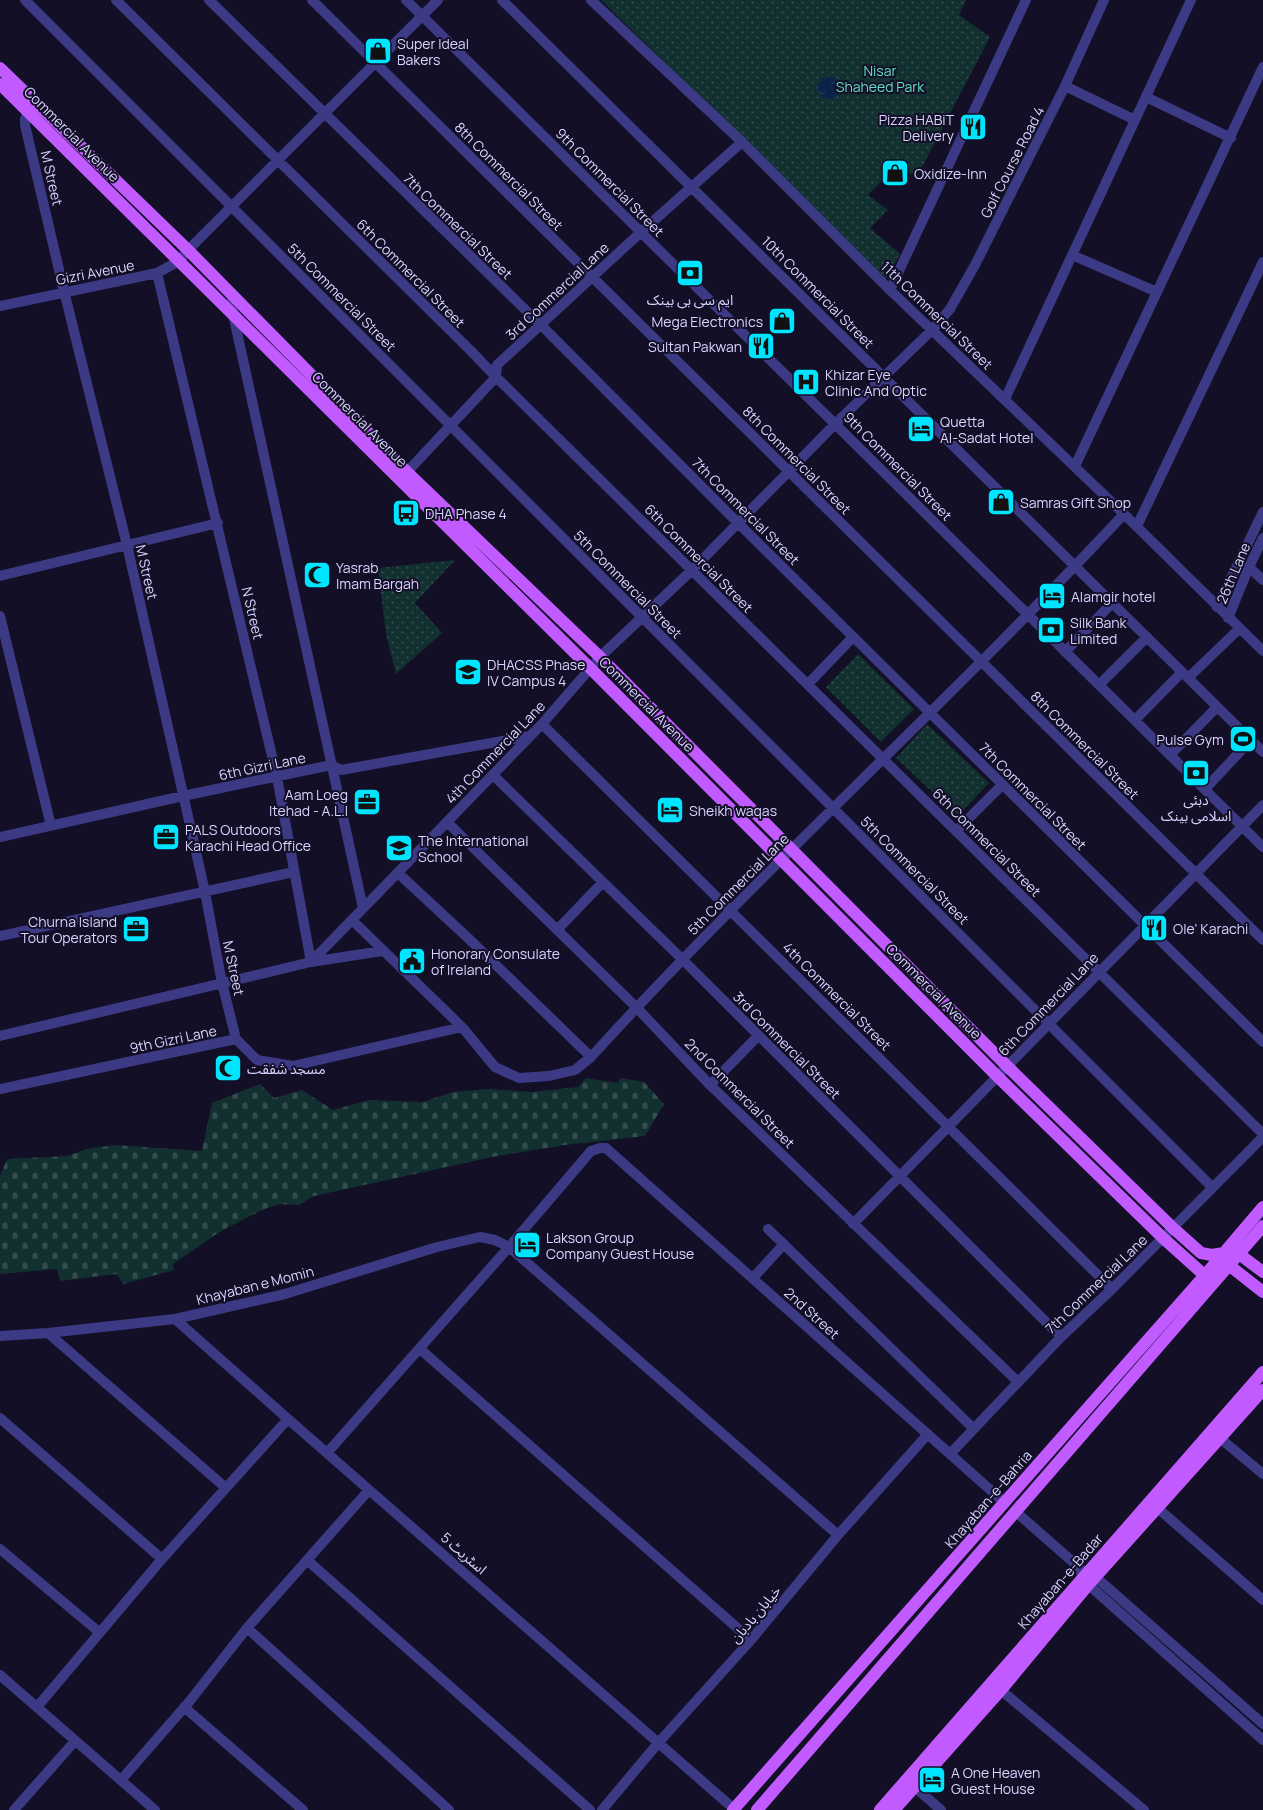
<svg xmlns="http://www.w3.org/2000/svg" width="1263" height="1810" font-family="Manrope,'Noto Sans Arabic',sans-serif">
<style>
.grass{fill:url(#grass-dots)}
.cemetery{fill:url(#cemetery-stones)}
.water{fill:url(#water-ripples)}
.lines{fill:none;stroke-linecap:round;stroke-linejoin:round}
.minor{stroke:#3d3a85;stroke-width:10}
.major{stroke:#c25bff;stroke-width:12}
.labels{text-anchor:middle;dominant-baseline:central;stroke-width:4;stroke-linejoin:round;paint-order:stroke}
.poi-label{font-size:14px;fill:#d9d4ff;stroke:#130f26;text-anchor:start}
.park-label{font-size:14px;fill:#5fe0c0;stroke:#130f26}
.street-label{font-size:14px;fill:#d9d4ff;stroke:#130f26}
</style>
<defs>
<pattern id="grass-dots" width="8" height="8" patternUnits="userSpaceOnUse" patternTransform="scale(1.25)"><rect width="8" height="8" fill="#12302f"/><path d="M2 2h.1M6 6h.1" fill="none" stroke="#344d4e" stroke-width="1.8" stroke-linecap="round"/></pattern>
<pattern id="cemetery-stones" width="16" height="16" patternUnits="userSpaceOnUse" patternTransform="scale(1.25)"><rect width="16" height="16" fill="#12302f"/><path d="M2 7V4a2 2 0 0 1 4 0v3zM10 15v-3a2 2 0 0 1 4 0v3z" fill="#344d4e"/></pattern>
<pattern id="water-ripples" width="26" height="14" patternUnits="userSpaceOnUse" patternTransform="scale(1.25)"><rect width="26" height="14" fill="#0c2248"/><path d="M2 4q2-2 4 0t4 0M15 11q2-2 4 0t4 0" fill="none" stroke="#2f4163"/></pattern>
</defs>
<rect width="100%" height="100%" fill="#130f26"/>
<!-- grass -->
<path class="grass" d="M601,0H966L959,15L990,37L920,171L883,180L868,195L888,210L870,228L900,254L886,279Z
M455,560L415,603L442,633L396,674L386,634L378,568Z
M858,654L914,709L881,742L826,687Z
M927,724L989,783L958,816L896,758Z"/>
<!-- cemetery -->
<path class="cemetery" d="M586,1078L617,1083L621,1078L644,1082L664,1104L645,1136L565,1145L497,1156L314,1196L299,1205L279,1204L262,1210L221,1231L173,1264L174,1270L123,1284L117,1274L60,1281L57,1269L0,1274V1176L7,1159L68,1156L86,1149L115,1145L202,1151L212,1103L260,1084L274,1098L302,1090L333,1110L369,1100L423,1102L453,1092L489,1089L532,1092L578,1087Z"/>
<!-- water -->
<path class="water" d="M818 88a11 11 0 1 1 22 0a11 11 0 1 1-22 0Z"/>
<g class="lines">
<!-- minor -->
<path class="minor" d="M25,0L1212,1187
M116,0L471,351L496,377L1263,1134
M209,0L541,325L738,523L1263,1042
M312,0L1263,940
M406,0L1263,847
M502,0L1263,752
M591,0L742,142L890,290L1124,514L1263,651
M1065,86L1135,120
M1146,97L1231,138
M28,113L25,119V125L64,291L127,545L205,892L222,983L236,1039
M1072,255L1157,292
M157,273L277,777L311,962
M890,290L1026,0
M232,296L233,314L363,908
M0,306L157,273L179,261L188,250L438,0
M1005,399L1191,0
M1075,466L1263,67
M407,472L496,377L497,365L641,232L742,142
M1137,526L1263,262
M1249,567L1263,580
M0,576L218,523
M1217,607L1263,512
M0,616L51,826
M1228,618L1249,567L1263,538
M1065,652L1112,603
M1188,678L1240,628
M808,684L853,637
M1099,685L1147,637
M1135,720L1182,672
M542,724L1112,1289
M1170,755L1217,707
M493,775L682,959L1061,1337
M1205,789L1251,740
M447,822L636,1007L710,1085L1017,1381
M956,831L1002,785
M0,837L183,796L331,765L341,770L530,736
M398,873L468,938L591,1057
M352,920L462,1027L495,1067L519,1078L549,1076L575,1070L591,1057C762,869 951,700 1124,514
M557,930L603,882
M0,936L294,872
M311,962L542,724L600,657L692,570L835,424L933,329L950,309L975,265L1065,86L1104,0
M0,1036L311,962L382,951
M236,1039L257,1060L293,1066L462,1027
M710,1085L758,1036
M0,1089L236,1039
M853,1224L1263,805
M768,1229L973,1428
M753,1278L784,1244
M175,1319L288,1419L734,1809
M48,1333L226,1488
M0,1336L48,1333L175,1319L285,1294L437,1247L480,1237L495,1240L509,1247L838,1535
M420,1349L751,1640
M0,1418L162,1559
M1221,1439L1263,1474
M327,1453L509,1247L591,1151L600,1148H606L1005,1503
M950,1454L1061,1337L1112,1289L1263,1137
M1153,1504L1263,1600
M1016,1512L1081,1569L1082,1579L1263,1740
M0,1549L99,1632
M307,1560L590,1810
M1091,1573L1263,1724
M247,1628L449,1810
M0,1675L155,1810
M996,1686L1144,1810
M37,1707L162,1559L288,1419
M184,1707L303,1810
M121,1780L189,1702L247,1628L369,1490
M909,1782L941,1810
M14,1810L75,1741
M602,1810L659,1742L751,1640L838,1535L928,1434"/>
<!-- major -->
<path class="major" d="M0,68L188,250L407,472L600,657L1007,1066L1173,1228L1201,1253L1212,1255L1230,1252L1239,1254L1263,1272
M0,84L590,668L998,1077L1163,1238L1202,1273L1206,1274L1230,1266L1263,1292
M733,1810L1206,1274L1263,1207
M757,1810L1263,1226
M880,1810L1263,1372
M894,1810L1001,1690L1089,1584L1263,1390"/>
</g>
<!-- icons -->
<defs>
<g id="shop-square" transform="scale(1.4375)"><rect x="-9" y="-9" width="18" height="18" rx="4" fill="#00e5ff" stroke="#130f26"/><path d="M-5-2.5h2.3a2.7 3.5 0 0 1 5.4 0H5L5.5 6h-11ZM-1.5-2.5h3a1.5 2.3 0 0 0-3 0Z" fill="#111"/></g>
<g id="restaurant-square" transform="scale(1.4375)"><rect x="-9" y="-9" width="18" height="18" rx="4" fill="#00e5ff" stroke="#130f26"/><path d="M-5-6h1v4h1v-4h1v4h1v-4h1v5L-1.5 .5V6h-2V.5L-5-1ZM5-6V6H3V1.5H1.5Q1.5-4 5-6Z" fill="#111"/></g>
<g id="bank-square" transform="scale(1.4375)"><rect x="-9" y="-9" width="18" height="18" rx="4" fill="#00e5ff" stroke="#130f26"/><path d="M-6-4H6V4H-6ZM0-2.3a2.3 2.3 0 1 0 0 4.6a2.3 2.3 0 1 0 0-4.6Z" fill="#111"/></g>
<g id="hospital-square" transform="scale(1.4375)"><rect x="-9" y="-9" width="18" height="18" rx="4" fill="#00e5ff" stroke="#130f26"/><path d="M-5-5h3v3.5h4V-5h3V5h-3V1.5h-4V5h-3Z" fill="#111"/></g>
<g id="hotel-square" transform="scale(1.4375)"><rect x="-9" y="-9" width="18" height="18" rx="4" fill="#00e5ff" stroke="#130f26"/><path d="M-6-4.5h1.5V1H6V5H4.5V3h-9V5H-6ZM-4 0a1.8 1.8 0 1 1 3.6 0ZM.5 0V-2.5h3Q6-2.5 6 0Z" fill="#111"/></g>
<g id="bus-square" transform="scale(1.4375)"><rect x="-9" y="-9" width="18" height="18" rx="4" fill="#00e5ff" stroke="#130f26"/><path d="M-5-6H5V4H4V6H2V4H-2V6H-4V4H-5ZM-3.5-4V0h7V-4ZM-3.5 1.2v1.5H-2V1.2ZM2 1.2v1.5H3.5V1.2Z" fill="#111"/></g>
<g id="mosque-square" transform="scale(1.4375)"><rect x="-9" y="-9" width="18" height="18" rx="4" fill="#00e5ff" stroke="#130f26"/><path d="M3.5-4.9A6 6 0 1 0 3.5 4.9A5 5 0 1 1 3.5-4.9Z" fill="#111"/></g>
<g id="school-square" transform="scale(1.4375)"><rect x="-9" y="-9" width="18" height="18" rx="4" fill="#00e5ff" stroke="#130f26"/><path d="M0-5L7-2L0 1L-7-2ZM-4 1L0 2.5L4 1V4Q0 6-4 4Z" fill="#111"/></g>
<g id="stadium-square" transform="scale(1.4375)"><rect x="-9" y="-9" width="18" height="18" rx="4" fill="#00e5ff" stroke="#130f26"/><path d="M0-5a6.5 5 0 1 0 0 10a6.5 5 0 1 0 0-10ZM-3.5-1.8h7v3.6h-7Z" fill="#111"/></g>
<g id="office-square" transform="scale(1.4375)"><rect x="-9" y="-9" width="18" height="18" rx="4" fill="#00e5ff" stroke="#130f26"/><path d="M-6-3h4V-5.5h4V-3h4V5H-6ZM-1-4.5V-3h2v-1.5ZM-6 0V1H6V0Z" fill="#111"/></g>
<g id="civic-square" transform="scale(1.4375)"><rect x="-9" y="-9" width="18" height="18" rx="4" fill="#00e5ff" stroke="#130f26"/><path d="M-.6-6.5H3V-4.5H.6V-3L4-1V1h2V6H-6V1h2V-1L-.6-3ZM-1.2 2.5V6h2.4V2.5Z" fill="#111"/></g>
</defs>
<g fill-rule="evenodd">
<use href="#shop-square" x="378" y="51"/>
<use href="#restaurant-square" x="973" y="127"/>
<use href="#shop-square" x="895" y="173"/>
<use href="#bank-square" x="690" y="273"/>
<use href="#shop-square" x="782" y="321"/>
<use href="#restaurant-square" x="761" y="346"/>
<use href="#hospital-square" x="806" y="382"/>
<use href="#hotel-square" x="921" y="429"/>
<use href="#shop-square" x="1001" y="502"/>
<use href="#bus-square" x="406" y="513"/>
<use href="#mosque-square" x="317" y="575"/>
<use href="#hotel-square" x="1052" y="596"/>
<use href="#bank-square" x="1051" y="630"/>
<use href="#school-square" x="468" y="672"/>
<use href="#stadium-square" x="1243" y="739"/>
<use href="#bank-square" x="1196" y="773"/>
<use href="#office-square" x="367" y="802"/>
<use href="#hotel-square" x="670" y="810"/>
<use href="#office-square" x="166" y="837"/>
<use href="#school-square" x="399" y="848"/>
<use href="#restaurant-square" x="1154" y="928"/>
<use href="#office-square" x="136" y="929"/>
<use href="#civic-square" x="412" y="961"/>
<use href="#mosque-square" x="228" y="1068"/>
<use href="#hotel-square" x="527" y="1245"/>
<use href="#hotel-square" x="932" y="1780"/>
</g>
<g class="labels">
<!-- poi labels -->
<g class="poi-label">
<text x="397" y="43">Super Ideal<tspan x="397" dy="16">Bakers</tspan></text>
<text x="954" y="119" text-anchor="end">Pizza HABiT<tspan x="954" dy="16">Delivery</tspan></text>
<text x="914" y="173">Oxidize-Inn</text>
<text x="690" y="299" text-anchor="middle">ایم سی بی بینک</text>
<text x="763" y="321" text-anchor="end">Mega Electronics</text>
<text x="742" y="346" text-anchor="end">Sultan Pakwan</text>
<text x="825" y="374">Khizar Eye<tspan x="825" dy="16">Clinic And Optic</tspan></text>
<text x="940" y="421">Quetta<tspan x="940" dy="16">Al-Sadat Hotel</tspan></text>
<text x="1020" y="502">Samras Gift Shop</text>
<text x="425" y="513">DHA Phase 4</text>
<text x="336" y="567">Yasrab<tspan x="336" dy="16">Imam Bargah</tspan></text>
<text x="1071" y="596">Alamgir hotel</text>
<text x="1070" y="622">Silk Bank<tspan x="1070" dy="16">Limited</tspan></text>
<text x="487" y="664">DHACSS Phase<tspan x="487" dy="16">IV Campus 4</tspan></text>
<text x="1224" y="739" text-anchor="end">Pulse Gym</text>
<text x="348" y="794" text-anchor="end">Aam Loeg<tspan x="348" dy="16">Itehad - A.L.I</tspan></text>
<text x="1196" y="799" text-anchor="middle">دبئی<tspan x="1196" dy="16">اسلامی بینک</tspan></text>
<text x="689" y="810">Sheikh waqas</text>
<text x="185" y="829">PALS Outdoors<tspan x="185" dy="16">Karachi Head Office</tspan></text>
<text x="418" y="840">The International<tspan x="418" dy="16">School</tspan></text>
<text x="117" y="921" text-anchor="end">Churna Island<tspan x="117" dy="16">Tour Operators</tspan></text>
<text x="1173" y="928">Ole' Karachi</text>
<text x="431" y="953">Honorary Consulate<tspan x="431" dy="16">of Ireland</tspan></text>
<text x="247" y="1068">مسجد شفقت</text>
<text x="546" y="1237">Lakson Group<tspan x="546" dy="16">Company Guest House</tspan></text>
<text x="951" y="1772">A One Heaven<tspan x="951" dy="16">Guest House</tspan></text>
</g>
<!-- park labels -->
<g class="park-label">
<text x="880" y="70">Nisar<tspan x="880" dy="16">Shaheed Park</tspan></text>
</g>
<!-- street labels -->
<g class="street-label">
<text transform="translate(72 134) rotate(45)">Commercial Avenue</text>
<text transform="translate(1012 162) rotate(-63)">Golf Course Road 4</text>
<text transform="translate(509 176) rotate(45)">8th Commercial Street</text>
<text transform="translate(52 178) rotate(77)">M Street</text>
<text transform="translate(610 182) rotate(45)">9th Commercial Street</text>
<text transform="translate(458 226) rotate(44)">7th Commercial Street</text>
<text transform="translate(95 272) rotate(-11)">Gizri Avenue</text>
<text transform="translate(411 273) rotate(45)">6th Commercial Street</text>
<text transform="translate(557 291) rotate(-43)">3rd Commercial Lane</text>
<text transform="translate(818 292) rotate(45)">10th Commercial Street</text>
<text transform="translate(342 297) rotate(45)">5th Commercial Street</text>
<text transform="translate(937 315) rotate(44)">11th Commercial Street</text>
<text transform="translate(360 419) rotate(45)">Commercial Avenue</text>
<text transform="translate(797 460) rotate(45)">8th Commercial Street</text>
<text transform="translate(898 466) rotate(45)">9th Commercial Street</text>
<text transform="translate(746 511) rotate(45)">7th Commercial Street</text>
<text transform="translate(699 558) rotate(45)">6th Commercial Street</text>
<text transform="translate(147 572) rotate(77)">M Street</text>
<text transform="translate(1233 573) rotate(-67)">26th Lane</text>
<text transform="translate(628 584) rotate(45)">5th Commercial Street</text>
<text transform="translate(253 613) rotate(77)">N Street</text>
<text transform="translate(647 704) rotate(45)">Commercial Avenue</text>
<text transform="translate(1085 745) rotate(45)">8th Commercial Street</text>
<text transform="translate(495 752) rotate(-46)">4th Commercial Lane</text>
<text transform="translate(262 766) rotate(-12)">6th Gizri Lane</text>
<text transform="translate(1033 796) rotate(45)">7th Commercial Street</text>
<text transform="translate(987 842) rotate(45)">6th Commercial Street</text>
<text transform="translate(915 870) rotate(45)">5th Commercial Street</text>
<text transform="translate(738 884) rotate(-45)">5th Commercial Lane</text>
<text transform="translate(234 968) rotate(78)">M Street</text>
<text transform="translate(934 991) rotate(45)">Commercial Avenue</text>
<text transform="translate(837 996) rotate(45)">4th Commercial Street</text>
<text transform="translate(1048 1004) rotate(-46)">6th Commercial Lane</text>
<text transform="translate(173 1039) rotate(-12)">9th Gizri Lane</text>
<text transform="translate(787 1045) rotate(45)">3rd Commercial Street</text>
<text transform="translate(740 1093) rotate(45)">2nd Commercial Street</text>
<text transform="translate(1096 1284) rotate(-44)">7th Commercial Lane</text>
<text transform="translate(255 1285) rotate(-14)">Khayaban e Momin</text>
<text transform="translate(812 1313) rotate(42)">2nd Street</text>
<text transform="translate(988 1499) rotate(-49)">Khayaban-e-Bahria</text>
<text transform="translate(464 1553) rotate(41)">اسٹریٹ 5</text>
<text transform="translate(1060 1581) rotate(-49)">Khayaban-e-Badar</text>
<text transform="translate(755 1614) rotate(-50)">خیابان بادبان</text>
</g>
</g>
</svg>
